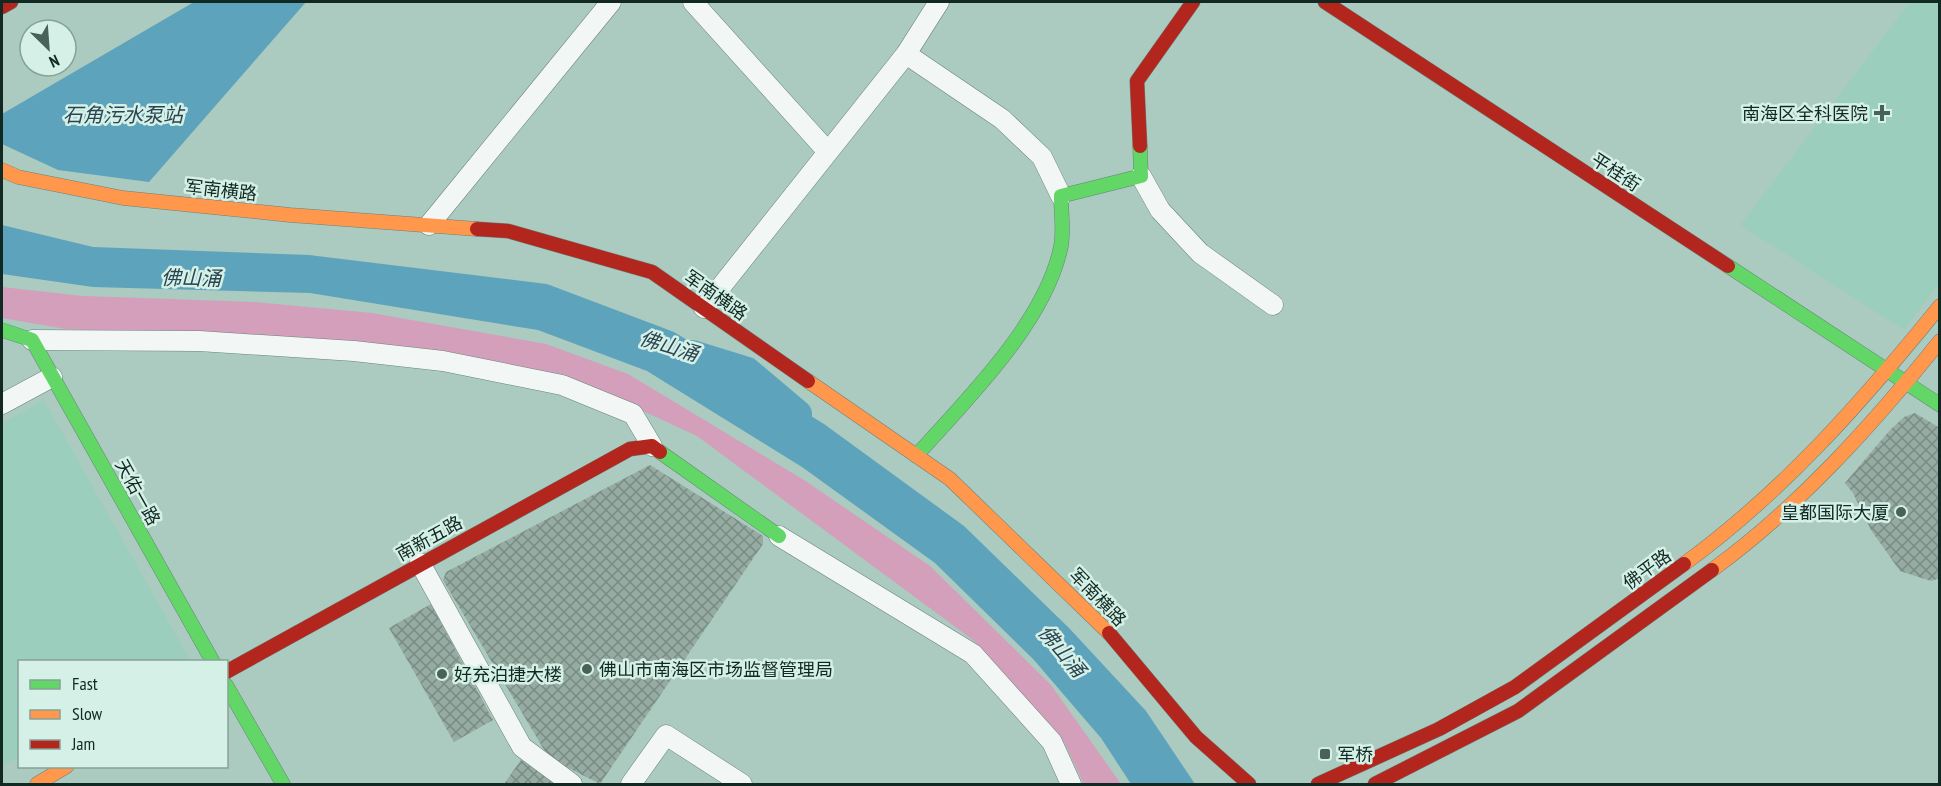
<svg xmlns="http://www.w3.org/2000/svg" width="1941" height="786" font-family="'PT Sans Narrow','Noto Sans SC',sans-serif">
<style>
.built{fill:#9ccebe}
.green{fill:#d49fba}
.water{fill:#5ea3bc}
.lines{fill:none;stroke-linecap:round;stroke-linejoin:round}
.river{stroke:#5ea3bc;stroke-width:28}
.building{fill:url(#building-cross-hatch)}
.street-casing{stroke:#6a827b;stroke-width:21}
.fast-casing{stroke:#6a827b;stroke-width:15}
.slow-casing{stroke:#6a827b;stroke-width:15}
.jam-casing{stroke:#6a827b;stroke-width:15}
.street{stroke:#f2f7f6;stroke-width:20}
.fast{stroke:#63d668;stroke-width:14}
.slow{stroke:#ff974d;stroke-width:14}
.jam{stroke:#b3261e;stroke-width:14}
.poi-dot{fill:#486159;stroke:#d5f1e7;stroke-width:2}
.labels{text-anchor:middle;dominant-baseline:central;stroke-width:5;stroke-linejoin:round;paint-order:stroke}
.poi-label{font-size:18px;fill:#122822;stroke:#d5f1e7;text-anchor:start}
.street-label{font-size:18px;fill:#122822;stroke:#d5f1e7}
.water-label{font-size:20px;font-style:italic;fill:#2a4452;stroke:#d5f1e7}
</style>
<defs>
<pattern id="building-cross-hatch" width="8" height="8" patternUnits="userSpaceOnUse" patternTransform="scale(1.5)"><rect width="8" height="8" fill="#96aca2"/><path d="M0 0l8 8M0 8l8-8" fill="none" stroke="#798c84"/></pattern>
</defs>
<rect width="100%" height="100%" fill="#abcac0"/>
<!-- built -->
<path class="built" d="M1910,2H1939V283L1904,330L1740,225Z
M44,400L190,660L20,662L19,756L4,765L2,761V423Z"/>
<!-- green -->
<path class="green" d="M2,287L83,296L255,302L372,313L546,344L628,374L804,480L930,566L1051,685L1121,784H1084L1063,740L973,640L697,436L565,375L410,347L259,336L66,329L2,318Z"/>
<!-- water -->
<path class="water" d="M194,2H306L149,182L58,170L2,144V114Z
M2,225L93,247L309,255L547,284L674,332L824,424L964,526L1069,628L1146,711L1195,784H1131L1101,738L1034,660L935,563L802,467L647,371L538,330L310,293L93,287L2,274Z"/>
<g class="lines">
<!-- river -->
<path class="river" d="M692,354L747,371L798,414"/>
</g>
<!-- building -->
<path class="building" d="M1915,413L1940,428V578L1931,581L1900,571L1871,530L1853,493L1845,483L1890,430L1904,417Z
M650,465L763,536V544L600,784L549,758L443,580L446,572Z
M431,604L493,720L454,742L389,628Z
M521,760L557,784H504Z"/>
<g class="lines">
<!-- street casing -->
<g class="street-casing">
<path id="street" d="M693,2L828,152
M906,54L1002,119L1042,157L1061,196
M1141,176L1160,210L1200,253L1273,305
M429,225L611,2
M704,308L906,54L939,2
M32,340L199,341L354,351L443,361L562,385L633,414L652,446
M2,404L52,377
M779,536L973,654L1052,742L1071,784
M420,563L522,747L572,784
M631,784L666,735L742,784"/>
</g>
<!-- fast casing -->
<g class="fast-casing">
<path id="fast" d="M1728,266L1940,405
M2,330L32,340L213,662
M660,452L779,536
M916,456C966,400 1046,322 1061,246C1064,230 1061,213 1061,196L1141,176L1140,146
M226,685L283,784"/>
</g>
<!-- slow casing -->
<g class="slow-casing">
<path id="slow" d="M2,170L18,177L123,198L290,215L477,229
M808,381L950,479L1109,633
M1684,564C1784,491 1862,402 1940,306
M1712,570C1799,507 1873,424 1940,341
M37,784L67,766"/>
</g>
<!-- jam casing -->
<g class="jam-casing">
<path id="jam" d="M1325,2L1728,266
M2,7L11,2
M1140,146L1137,81L1193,2
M477,229L508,231L652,272L808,381
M1109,633L1196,737L1249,784
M226,672L630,449L652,446L660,452
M1318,784L1439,729L1515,687L1684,564
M1375,784L1518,711L1712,570"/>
</g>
<!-- street -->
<use href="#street" class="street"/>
<!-- fast -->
<use href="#fast" class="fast"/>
<!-- slow -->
<use href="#slow" class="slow"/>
<!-- jam -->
<use href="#jam" class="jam"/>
</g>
<!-- markers -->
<g class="poi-dot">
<path d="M1879 104h6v6h6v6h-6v6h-6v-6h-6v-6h6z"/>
<circle cx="1901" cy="512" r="6"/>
<circle cx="587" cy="669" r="6"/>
<circle cx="442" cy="674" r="6"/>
<rect x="1319" y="748" width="12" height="12" rx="3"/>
</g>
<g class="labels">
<!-- poi labels -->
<g class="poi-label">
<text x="1868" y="113" text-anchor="end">南海区全科医院</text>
<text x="1889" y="512" text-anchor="end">皇都国际大厦</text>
<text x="599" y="669">佛山市南海区市场监督管理局</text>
<text x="454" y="674">好充泊捷大楼</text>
<text x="1337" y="754">军桥</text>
</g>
<!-- street labels -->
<g class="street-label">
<text transform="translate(1616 172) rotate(33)">平桂街</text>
<text transform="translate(221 190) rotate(6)">军南横路</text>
<text transform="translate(716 295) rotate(35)">军南横路</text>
<text transform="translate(138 492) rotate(61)">天佑一路</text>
<text transform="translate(429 538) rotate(-29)">南新五路</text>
<text transform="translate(1647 569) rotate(-36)">佛平路</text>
<text transform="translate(1098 597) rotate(46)">军南横路</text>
</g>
<!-- water labels -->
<g class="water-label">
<text x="123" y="115">石角污水泵站</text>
<text transform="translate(191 278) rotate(1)">佛山涌</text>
<text transform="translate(669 346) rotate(17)">佛山涌</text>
<text transform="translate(1062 651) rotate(50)">佛山涌</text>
</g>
</g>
<!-- border -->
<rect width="1941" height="786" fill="none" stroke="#122822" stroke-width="6"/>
<!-- legend -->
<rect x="18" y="660" width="210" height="108" fill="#d5f1e7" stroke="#87a198" stroke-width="1.5"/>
<rect x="30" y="680" width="30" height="9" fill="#63d668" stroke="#87a198" stroke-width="1.5"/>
<text x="72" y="690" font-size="18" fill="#122822">Fast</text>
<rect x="30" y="710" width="30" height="9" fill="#ff974d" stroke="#87a198" stroke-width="1.5"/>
<text x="72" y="720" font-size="18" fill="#122822">Slow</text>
<rect x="30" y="740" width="30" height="9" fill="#b3261e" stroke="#87a198" stroke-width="1.5"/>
<text x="72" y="750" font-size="18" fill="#122822">Jam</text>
<!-- north arrow -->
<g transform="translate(48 48) rotate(155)"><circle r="28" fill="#d5f1e7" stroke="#87a198" stroke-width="1.5"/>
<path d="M0-4.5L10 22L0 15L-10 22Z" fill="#486159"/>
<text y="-9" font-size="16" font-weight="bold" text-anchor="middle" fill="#122822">N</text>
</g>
</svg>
